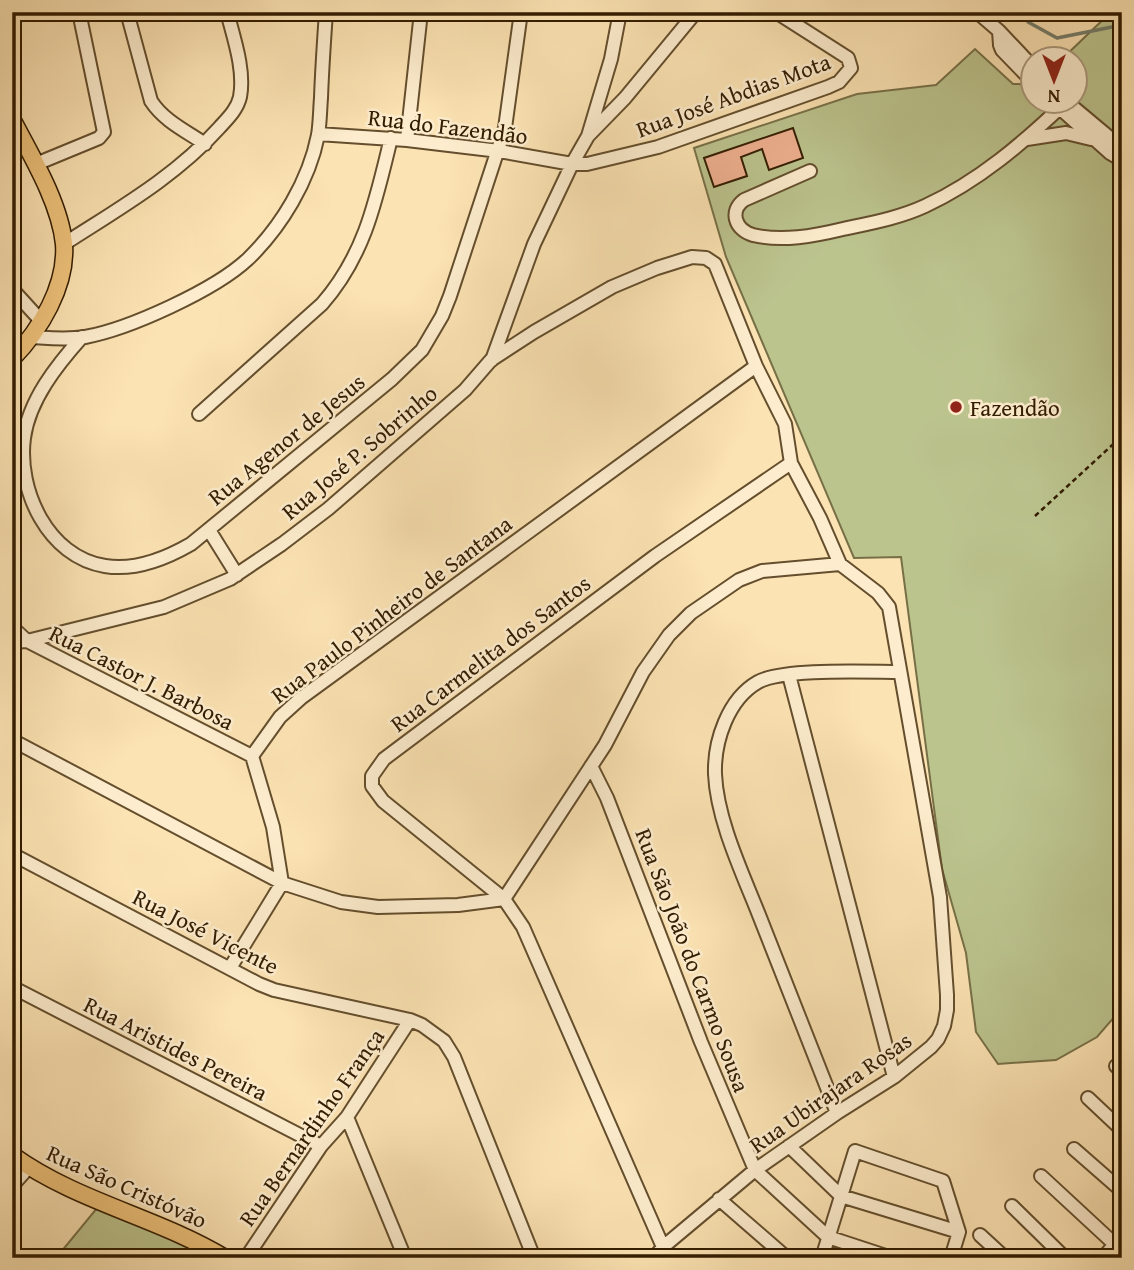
<svg xmlns="http://www.w3.org/2000/svg" width="1134" height="1270" font-family="'Gentium Book Plus',serif">
<style>
.green{fill:#bcc48e;stroke:#777047;stroke-width:2}
.lines{fill:none;stroke-linecap:round;stroke-linejoin:round}
.stream{stroke:#747d6b;stroke-width:3.5}
.building{fill:#efb090;stroke:#321c00;stroke-width:2}
.minor-casing{stroke:#644e2d;stroke-width:16}
.major-casing{stroke:#321c00;stroke-width:19}
.path{stroke:#321c00;stroke-width:2.5;stroke-dasharray:5 3.5;stroke-linecap:butt}
.minor{stroke:#fdedce;stroke-width:12}
.major{stroke:#eec27a;stroke-width:16}
.poi-dot{fill:#8f2418;stroke:#fdedce;stroke-width:2.5}
.labels{text-anchor:middle;dominant-baseline:central;stroke-width:5;stroke-linejoin:round;paint-order:stroke}
.street-label{font-size:23px;fill:#321c00;stroke:#fdedce}
.poi-label{font-size:23px;fill:#321c00;stroke:#fdedce;text-anchor:start}
</style>
<rect width="100%" height="100%" fill="#fce3b3"/>
<filter id="stains"><feTurbulence type="fractalNoise" baseFrequency=".00286" numOctaves="4"/><feColorMatrix values="0 0 0 0 .2 0 0 0 0 .09 0 0 0 0 .02 0 0 0 .5 -.17"/></filter>
<radialGradient id="worn" r=".72"><stop offset=".6" stop-color="#630" stop-opacity="0"/><stop offset="1" stop-color="#630" stop-opacity=".3"/></radialGradient>
<!-- green -->
<path class="green" d="M1111,12H1122V1008L1097,1037L1056,1060L998,1064L976,1032L966,953L942,869L901,557L854,558L726,257L694,148L857,94L936,85L975,49L1013,84H1020L1029,90L1032,87V102H1074V60L1062,59Z
M102,1202L221,1258H56Z"/>
<g class="lines">
<!-- stream -->
<path class="stream" d="M1025,12L1028,22L1057,38L1122,25"/>
</g>
<!-- building -->
<path class="building" d="M793,128L803,158L769,170L762,149L741,157L747,176L714,187L704,158Z"/>
<g class="lines">
<!-- minor casing -->
<g class="minor-casing">
<path id="minor" d="M127,12L151,101C164,121 186,131 205,144
M977,12L999,31L1032,66
M999,31L1000,45L1002,50L1032,81
M1053,102L1110,153L1122,160
M1067,102L1122,148
M318,134L407,140L499,151L572,164H587L658,147L828,87L839,82L851,68L848,58L776,12
M588,136L611,59L620,12
M1027,139L1066,133L1091,139
M407,140L421,12
M36,164L99,138L104,132L79,12
M810,171L744,200C729,211 735,230 753,235C782,242 814,236 843,229C871,223 899,218 925,206C979,181 1023,143 1066,102
M64,244C118,209 175,177 219,128C227,119 237,110 240,97C245,70 234,39 227,12
M12,289L42,322
M31,337C49,338 67,340 85,337C129,329 215,290 248,259C281,227 309,181 318,135C320,123 320,110 321,98C322,69 324,41 326,12
M82,337C57,365 29,400 24,438C17,490 48,557 105,566C135,571 165,559 191,544L392,379L422,350L442,316L450,296L505,128L521,12
M492,360L534,244L572,164L588,136L625,98L696,12
M199,414L322,304C365,255 376,200 391,138
M209,530L237,575
M12,627L27,641L252,756
M12,642L27,641L164,607L230,579L282,544L328,509L465,390L491,360L534,332L612,287L657,268L692,257L706,258L715,264L756,366L785,424L791,463L820,518L840,564L878,593L889,607L940,897L947,995V1010L944,1026L938,1039L931,1047L894,1077L837,1113L755,1170L663,1247L654,1258
M789,675L894,1077
M12,740L282,883L341,902L378,907L458,905L504,899
M252,756L280,717L301,698L756,366
M252,756L273,827L282,883
M591,766L607,798L701,1042L755,1170L828,1237L892,1258
M12,854L259,984L274,990L410,1020L422,1025L444,1041L454,1057L534,1258
M504,899L605,745L643,672L669,635L691,613L739,580L762,571L840,564
M230,968L282,883
M12,987L321,1146
M1116,1066L1122,1071
M1088,1098L1122,1130
M837,1113C811,1047 785,981 759,915C742,872 717,820 715,774C714,741 728,699 758,682C783,668 869,672 900,672
M347,1117L405,1258
M789,1146L841,1196L959,1232
M1074,1149L1122,1191
M1041,1176L1122,1251
M12,1186L29,1167
M719,1199L787,1258
M1012,1206L1065,1258
M980,1235L1005,1258
M663,1247L523,927L504,899L383,801L372,786V776L384,759L655,556L791,463
M246,1258L321,1146L347,1117L410,1020
M822,1258L855,1151L943,1181L959,1232L951,1258
M1103,1258L1122,1236"/>
</g>
<!-- major casing -->
<g class="major-casing">
<path id="major" d="M12,119C31,155 60,203 64,244C67,286 40,330 12,359
M12,1155C77,1202 157,1217 225,1258"/>
</g>
<!-- path -->
<path class="path" d="M1035,516L1122,436
M1116,624L1122,620"/>
<!-- minor -->
<use href="#minor" class="minor"/>
<!-- major -->
<use href="#major" class="major"/>
</g>
<!-- markers -->
<circle class="poi-dot" cx="956" cy="407" r="7"/>
<g class="labels">
<!-- street labels -->
<g class="street-label">
<text transform="translate(733 95) rotate(-20)">Rua José Abdias Mota</text>
<text transform="translate(448 126) rotate(7)">Rua do Fazendão</text>
<text transform="translate(286 439) rotate(-39)">Rua Agenor de Jesus</text>
<text transform="translate(359 452) rotate(-40)">Rua José P. Sobrinho</text>
<text transform="translate(391 609) rotate(-37)">Rua Paulo Pinheiro de Santana</text>
<text transform="translate(490 653) rotate(-37)">Rua Carmelita dos Santos</text>
<text transform="translate(142 677) rotate(27)">Rua Castor J. Barbosa</text>
<text transform="translate(206 931) rotate(27)">Rua José Vicente</text>
<text transform="translate(693 960) rotate(69)">Rua São João do Carmo Sousa</text>
<text transform="translate(176 1048) rotate(27)">Rua Aristides Pereira</text>
<text transform="translate(830 1092) rotate(-35)">Rua Ubirajara Rosas</text>
<text transform="translate(311 1127) rotate(-55)">Rua Bernardinho França</text>
<text transform="translate(127 1186) rotate(24)">Rua São Cristóvão</text>
</g>
<!-- poi labels -->
<g class="poi-label">
<text x="970" y="407">Fazendão</text>
</g>
</g>
<!-- margin -->
<rect width="1134" height="1270" fill="none" stroke="#fce3b3" stroke-width="42"/>
<rect x="14" y="14" width="1106" height="1242" fill="none" stroke="#321c00" stroke-width="3.5"/>
<rect x="21" y="21" width="1092" height="1228" fill="none" stroke="#321c00" stroke-width="2"/>
<!-- north arrow -->
<g transform="translate(1054 80) rotate(180)"><circle r="33" fill="#fdedce" stroke="#ac997c" stroke-width="2"/>
<path d="M0-5L12 26L0 18L-12 26Z" fill="#8f2418"/>
<text y="-10" font-size="19" font-weight="bold" text-anchor="middle" fill="#321c00">N</text>
</g>
<rect width="100%" height="100%" filter="url(#stains)"/>
<rect width="100%" height="100%" fill="url(#worn)"/>
</svg>
